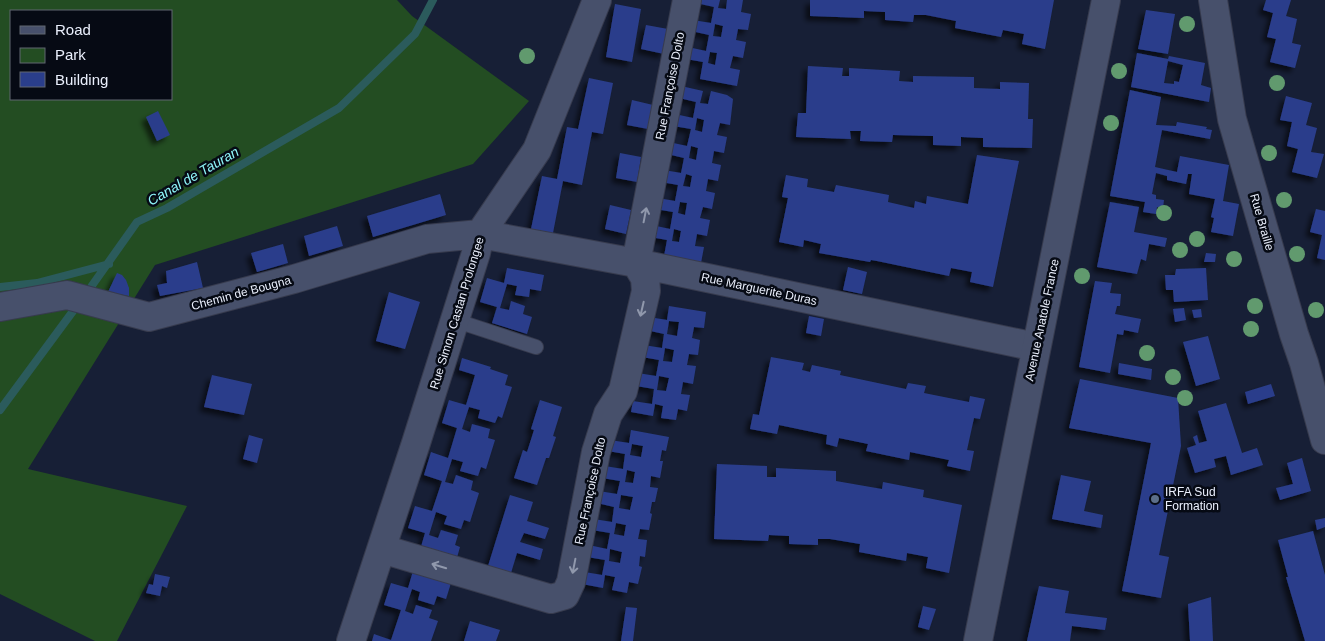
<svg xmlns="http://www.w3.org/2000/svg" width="1325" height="641" font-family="Helvetica,sans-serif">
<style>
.green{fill:#234d22;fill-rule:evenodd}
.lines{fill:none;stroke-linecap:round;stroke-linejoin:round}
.stream{stroke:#2b5b5c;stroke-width:8}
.building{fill:#2a3e8b;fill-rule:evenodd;filter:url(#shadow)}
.lane-casing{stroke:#373b4e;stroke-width:16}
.street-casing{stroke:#373b4e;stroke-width:30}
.secondary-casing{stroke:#373b4e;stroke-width:30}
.lane{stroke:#47506b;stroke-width:14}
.street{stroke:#47506b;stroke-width:28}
.secondary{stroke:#47506b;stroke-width:28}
.tree{fill:#619a6e}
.oneway{stroke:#9098ac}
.service-dot{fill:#5c6f8a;stroke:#060a14;stroke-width:2}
.labels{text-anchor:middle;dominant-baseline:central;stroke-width:5;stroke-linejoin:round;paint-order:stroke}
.street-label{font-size:12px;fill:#eaeffc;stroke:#060a14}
.poi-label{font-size:12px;fill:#eaeffc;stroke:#060a14;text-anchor:start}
.water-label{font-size:14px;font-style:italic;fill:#8ff6fa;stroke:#060a14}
</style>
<defs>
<filter id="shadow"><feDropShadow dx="-4.5" dy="4.5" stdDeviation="2.5" flood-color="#0009"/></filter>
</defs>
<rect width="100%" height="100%" fill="#171f36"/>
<!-- green -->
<path class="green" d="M0,0H397L412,16L529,101L473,164L155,265L28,469L187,506L117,641H95L0,594ZM11,11H171V99H11Z"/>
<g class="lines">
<!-- stream -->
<path class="stream" d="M0,287L37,283L109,264
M86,294L137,222L167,208L339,108L415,34L433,0
M0,410L79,303"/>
</g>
<!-- building -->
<path class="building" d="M697,0H720L718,8L726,9L727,0H743L741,12L751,14L748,30L738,29L736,40L746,42L743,58L733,56L730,68L740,70L737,86L700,79L703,62L686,59L688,47L706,51L709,35L691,31L693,20L711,23L714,7L696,3ZM715,24L723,26L721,37L713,36ZM710,52L717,53L715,65L708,63Z
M810,0H1054L1045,49L1022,44L1024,34L1003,30L1001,37L955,28L956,21L926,15H914L913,22L885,20V12L864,11V18L810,16Z
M1266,0H1291L1286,16L1297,19L1292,43L1301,45L1295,68L1270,62L1276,39L1267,37L1273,13L1263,10Z
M615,4L641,9L632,62L606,57Z
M1146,10L1175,14L1168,54L1138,49Z
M646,25L668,29L664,54L641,49Z
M1137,53L1168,59L1169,56L1205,63L1201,85L1211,88L1209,102L1131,87ZM1168,61L1183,65L1179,82L1174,81V84L1164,83Z
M808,66L843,68L842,76H849V68L900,71L899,81L913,82V76L974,77V88L1000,89V82L1029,83L1028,119H1033L1032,148L983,147V138L961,137V146L933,145V136L893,135L892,142L860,141L861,131H850L851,139L796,137L798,113H806Z
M589,78L613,83L603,134L592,132L582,185L563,181L553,233L531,229L542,176L557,179L567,127L578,129Z
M681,86L703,91L700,103L708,104L711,91L727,95L733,99L730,125L720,123L717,135L727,137L724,153L714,151L712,163L721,165L718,181L708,179L706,191L715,193L712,209L703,207L700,218L710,220L707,236L697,234L695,246L704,247L701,263L664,256L667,240L650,237L652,225L670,229L673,212L655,209L658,198L675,201L678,185L661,182L664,170L681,173L684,158L667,154L669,142L687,146L691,129L673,126L675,114L693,118L696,102L679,98ZM697,118L704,120L702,132L695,130ZM691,146L698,148L696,160L689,158ZM686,174L692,176L690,187L683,186ZM680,202L687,203L685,215L678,213ZM674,229L681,231L679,242L672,241Z
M1130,90L1161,97L1156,125L1176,126L1177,122L1207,127L1206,129L1212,130L1210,139L1162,130L1155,167L1177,172L1180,156L1229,165L1223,201L1239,204L1233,236L1211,232L1214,218L1211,217L1215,199L1189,194L1192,174H1188L1186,184L1167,180V176L1156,173L1152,194L1156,195V199L1164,200L1163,208L1157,207L1156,214L1143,212L1145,202L1110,196Z
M1286,96L1312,103L1306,125L1317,128L1311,152L1324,154L1317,178L1292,172L1298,149L1287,146L1292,122L1280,120Z
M632,100L653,105L648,129L627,125Z
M158,111L170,135L157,141L146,117Z
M620,153L641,157L637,182L616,178Z
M977,155L1019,161L993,287L970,282L972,272L951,268L949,276L877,261L871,260L870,262L819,253L821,244L804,240L803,247L779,242L788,198L782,197L786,175L808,179L807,187L834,192L836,185L889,195L888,202L914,208L915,201L926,204L927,196L968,204Z
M440,194L446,215L373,237L367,216Z
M1110,202L1139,207L1134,232L1167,238L1165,247L1149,244L1146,261L1141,259L1137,274L1097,267Z
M610,205L631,210L626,234L605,229Z
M1316,209L1325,211V260L1317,258L1322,235L1310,232Z
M337,226L343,246L309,256L304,236Z
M283,244L288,263L257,272L251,253Z
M1206,253L1216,254L1215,262H1204Z
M197,262L203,288L160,296L157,285L167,283L166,271Z
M848,267L867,272L862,294L843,290Z
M507,268L544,275L541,291L530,289L529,297L515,295L517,286L507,284L500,308L509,310L511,301L525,306L523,314L532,317L527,334L492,323L497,307L480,302L487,278L504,283Z
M1206,268L1208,300L1174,302L1173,290H1166L1165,275H1175L1176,269Z
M117,273L122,275L126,280L129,288V296L108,292Z
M1095,281L1112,283L1110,293L1121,294L1120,306H1117L1115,314L1141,319L1138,333L1124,330L1123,335L1117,334L1110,373L1079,367Z
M389,292L420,302L405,349L376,341Z
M669,306L706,312L704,328L694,327L692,338L700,340L698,355L689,354L687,365L696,366L693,384L683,382L681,394L690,395L687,411L678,409L676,420L661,418L663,406L655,404L653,416L631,412L633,401L652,404L654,389L636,386L638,373L656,376L659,360L642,357L644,345L662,348L664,334L646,330L649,317L667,320ZM669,321L679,322L677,336L667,334ZM665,348L674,350L672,362L663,361ZM659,376L669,378L666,391L657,390Z
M1184,308L1186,320L1175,322L1173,309Z
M1201,309L1202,317L1194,318L1192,310Z
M809,316L824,319L821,336L806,333Z
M1208,336L1220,379L1196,386L1183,342Z
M771,357L804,363L802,370L810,372L812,365L841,371L840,375L906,389L908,383L926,386L924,393L969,402L970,396L985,399L980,419L974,418L967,450L974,451L970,471L947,466L949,460L910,452L909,460L866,451L868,444L839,438L837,447L826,444L827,435L779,425L777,434L750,429L753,414L759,415Z
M462,358L491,367L490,369L508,375L505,385L512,387L502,418L498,416L495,423L478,418L480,410L469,407L462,429L470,432L472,424L490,429L488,438L495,440L486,469L481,467L478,476L460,471L463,462L452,459L445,482L453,484L456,475L473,481L471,490L479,493L470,522L464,520L461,529L444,524L447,516L436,512L429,535L438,538L441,530L458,535L455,545L460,547L456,561L420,550L425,533L408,528L415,506L432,511L442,481L424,475L431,452L448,458L457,428L442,423L449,400L466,405L475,375L459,370Z
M1119,363L1152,369L1151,380L1118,374Z
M212,375L252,384L244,415L204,407Z
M1080,379L1178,398L1181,446L1159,555L1169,557L1161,598L1122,591L1151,443L1069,428Z
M1271,384L1275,396L1248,404L1245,392Z
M540,400L562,407L553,436L556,437L549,458H546L537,485L514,478L523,450L527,452L534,430L531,429Z
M1226,403L1242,453L1257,448L1263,465L1231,475L1226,456L1214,459L1216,467L1195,473L1187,448L1196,445L1193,437L1197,435L1199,443L1207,441L1198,411Z
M631,430L669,437L666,451L662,450L660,461H663L660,478L651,476L650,487L658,488L655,502H652L650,513L652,514L649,530L640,529L638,539L647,540L645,557L640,556L639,566L642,567L638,584L629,582L627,593L612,590L615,577L605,575L603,588L582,584L585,572L602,575L605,560L587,557L589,545L607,549L610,533L592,530L594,519L612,522L614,507L597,503L599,491L617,494L620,481L602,478L605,466L623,469L625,454L608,451L610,440L629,443ZM632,444L643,446L641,457L630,455ZM627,470L635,472L633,483L625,482ZM621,495L633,497L630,510L619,508ZM616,523L626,525L624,536L614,534ZM610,549L622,552L620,563L609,561Z
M249,435L263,439L257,463L243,459Z
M1302,458L1311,491L1280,500L1276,488L1293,484L1287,463Z
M717,464L767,466V477H776V468L836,471V481L882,489L883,482L924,490L923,497L962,505L949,573L926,568L928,557L907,553L906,561L859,552L860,544L830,539H818V545L789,544V536L769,535L768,541L714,539Z
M1061,475L1091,481L1084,511L1103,515L1101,528L1052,519Z
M510,495L533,502L527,521L549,528L545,539L524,533L520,542L543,549L540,560L517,553L511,573L488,566Z
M1325,518V527L1317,530L1315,520Z
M1313,531L1325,575V641H1305L1286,577H1288L1278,540Z
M413,571L451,583L446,599L437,596L434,605L418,600L420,592L412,589L405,611L413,614L416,605L432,610L429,618L438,621L431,641H372L374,634L391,640L401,610L384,605L391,583L408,588Z
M155,574L170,577L167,588L162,586L160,596L146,593L149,584L153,585Z
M1039,586L1069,591L1065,613L1107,618L1105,630L1072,626L1070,641H1027Z
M1211,597L1213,641H1190L1188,604Z
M923,606L936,609L929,630L918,627Z
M626,607L637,608L633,641H621Z
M470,621L500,630L496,641H464Z"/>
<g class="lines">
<!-- lane casing -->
<g class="lane-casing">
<path id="lane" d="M454,320L536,347"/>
</g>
<!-- street casing -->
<g class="street-casing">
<path id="street" d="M1213,0L1232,119L1294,334L1304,363L1325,440
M0,307L67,295L149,317L294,279L427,239L480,234L636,263L1036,347
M382,549L551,599L565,595L571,582L596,452L608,414L623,391L646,291L645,278L636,263L687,0
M351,641L416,443L476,253L480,234L537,150L597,0"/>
</g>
<!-- secondary casing -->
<g class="secondary-casing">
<path id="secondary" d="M978,641L1106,0"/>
</g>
<!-- lane -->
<use href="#lane" class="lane"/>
<!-- street -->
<use href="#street" class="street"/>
<!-- secondary -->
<use href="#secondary" class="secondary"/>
</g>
<!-- trees -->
<g class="tree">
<circle cx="1187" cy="24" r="8"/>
<circle cx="527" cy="56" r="8"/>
<circle cx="1119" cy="71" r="8"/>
<circle cx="1277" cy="83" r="8"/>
<circle cx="1111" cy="123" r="8"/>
<circle cx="1269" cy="153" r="8"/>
<circle cx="1284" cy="200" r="8"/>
<circle cx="1164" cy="213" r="8"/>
<circle cx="1197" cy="239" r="8"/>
<circle cx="1180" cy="250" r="8"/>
<circle cx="1297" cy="254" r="8"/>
<circle cx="1234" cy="259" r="8"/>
<circle cx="1082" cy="276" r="8"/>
<circle cx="1255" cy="306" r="8"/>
<circle cx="1316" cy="310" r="8"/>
<circle cx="1251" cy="329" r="8"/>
<circle cx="1147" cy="353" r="8"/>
<circle cx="1173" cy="377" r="8"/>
<circle cx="1185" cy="398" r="8"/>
</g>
<!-- one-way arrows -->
<defs><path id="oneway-shaft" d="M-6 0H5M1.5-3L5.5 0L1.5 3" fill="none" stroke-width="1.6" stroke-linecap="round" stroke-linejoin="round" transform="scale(1.25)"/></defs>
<g class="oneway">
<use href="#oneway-shaft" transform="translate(645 215) rotate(-79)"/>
<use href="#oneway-shaft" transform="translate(642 309) rotate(103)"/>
<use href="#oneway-shaft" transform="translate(439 566) rotate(-163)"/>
<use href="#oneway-shaft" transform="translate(574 566) rotate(101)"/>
</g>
<!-- markers -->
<circle class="service-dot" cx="1155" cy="499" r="5"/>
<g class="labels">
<!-- street labels -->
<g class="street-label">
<text transform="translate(670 86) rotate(-79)">Rue Françoise Dolto</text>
<text transform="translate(1262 222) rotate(74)">Rue Braille</text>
<text transform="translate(759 289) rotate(12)">Rue Marguerite Duras</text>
<text transform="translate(241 293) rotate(-15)">Chemin de Bougna</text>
<text transform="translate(457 313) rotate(-73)">Rue Simon Castan Prolongee</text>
<text transform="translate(1042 320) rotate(-78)">Avenue Anatole France</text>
<text transform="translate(590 491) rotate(-78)">Rue Françoise Dolto</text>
</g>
<!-- poi labels -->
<g class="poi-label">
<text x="1165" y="492">IRFA Sud<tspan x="1165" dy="14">Formation</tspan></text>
</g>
<!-- water labels -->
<g class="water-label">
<text transform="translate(193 176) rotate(-30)">Canal de Tauran</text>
</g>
</g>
<!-- legend -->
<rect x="10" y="10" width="162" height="90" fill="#060a14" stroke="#616671"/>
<rect x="20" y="26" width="25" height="8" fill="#47506b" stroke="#616671"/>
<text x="55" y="35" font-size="15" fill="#eaeffc">Road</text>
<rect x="20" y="48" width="25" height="15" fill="#234d22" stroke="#616671"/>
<text x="55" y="60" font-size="15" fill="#eaeffc">Park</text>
<rect x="20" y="72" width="25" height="15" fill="#2a3e8b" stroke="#616671"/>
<text x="55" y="85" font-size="15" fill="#eaeffc">Building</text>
</svg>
